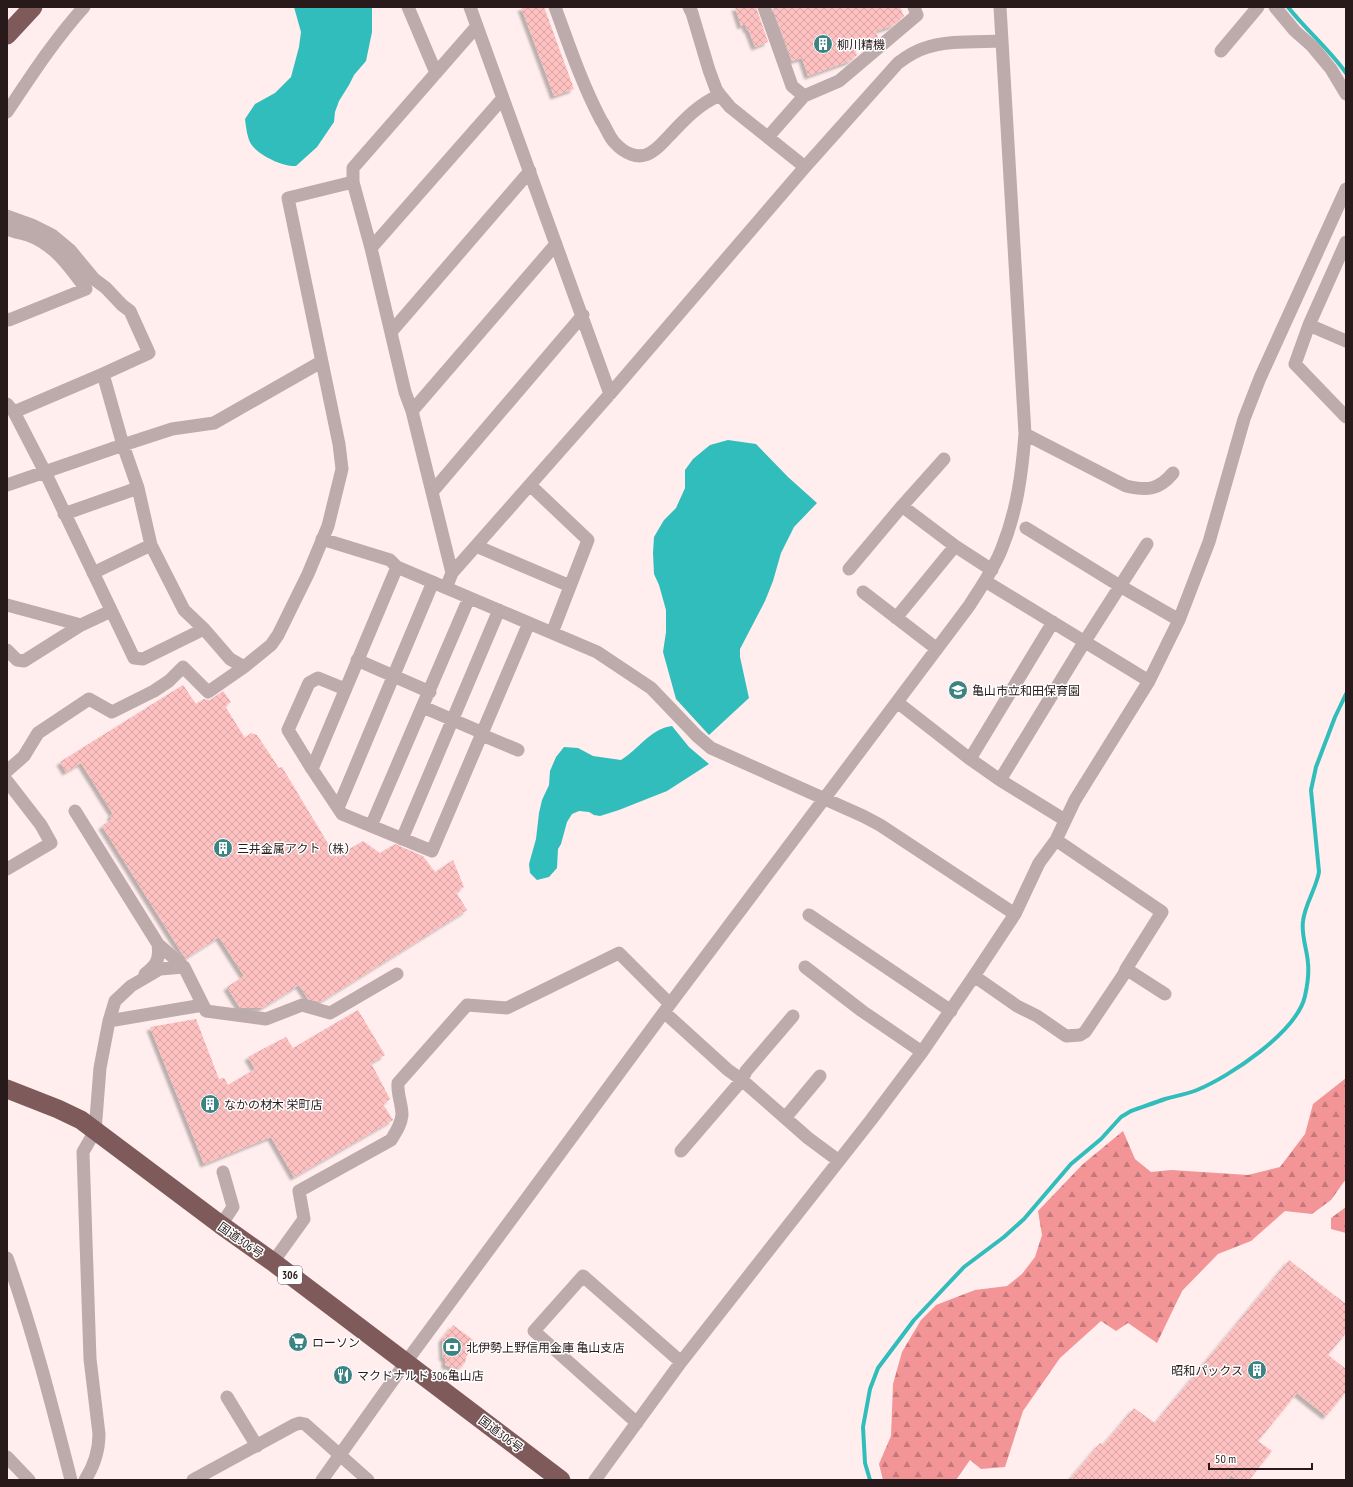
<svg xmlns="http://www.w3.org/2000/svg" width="1353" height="1487" font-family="'PT Sans Narrow','Noto Sans JP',sans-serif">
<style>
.forest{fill:url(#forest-firs)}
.water{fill:#31bdbb}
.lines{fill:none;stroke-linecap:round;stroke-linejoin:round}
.stream{stroke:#31bdbb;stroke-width:4}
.building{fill:url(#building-cross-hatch);filter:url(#shadow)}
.minor{stroke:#bdabab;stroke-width:13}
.highway{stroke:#7e5b5a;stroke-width:19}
.labels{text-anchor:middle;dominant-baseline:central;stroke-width:3;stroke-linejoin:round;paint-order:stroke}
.shield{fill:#fff;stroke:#685f5f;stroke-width:1}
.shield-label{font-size:11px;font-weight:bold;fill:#281a1a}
.poi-label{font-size:12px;fill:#281a1a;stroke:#fff;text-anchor:start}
.street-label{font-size:12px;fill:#281a1a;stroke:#fff}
</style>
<defs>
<pattern id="forest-firs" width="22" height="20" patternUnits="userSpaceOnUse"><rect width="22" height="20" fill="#f39496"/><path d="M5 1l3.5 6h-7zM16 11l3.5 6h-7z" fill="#c5787a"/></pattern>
<pattern id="building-cross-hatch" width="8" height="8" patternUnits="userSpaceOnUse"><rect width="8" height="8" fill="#fdc1c1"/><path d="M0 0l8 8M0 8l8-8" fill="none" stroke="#d9a5a5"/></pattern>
<filter id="shadow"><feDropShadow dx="-3.5" dy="3.5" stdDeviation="1" flood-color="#0004"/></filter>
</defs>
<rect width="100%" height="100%" fill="#ffeeed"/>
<!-- forest -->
<path class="forest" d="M1346,1078V1179L1331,1200L1312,1214L1285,1211L1251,1241L1218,1254L1182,1291L1157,1343L1128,1323L1116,1331L1101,1321L1060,1358L1023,1411L1005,1467L981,1469L970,1460L956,1480H883L879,1464L891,1436L893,1384L902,1352L921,1320L936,1305L975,1290L1007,1286L1022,1274L1035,1257L1042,1235L1038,1211L1083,1164L1123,1131L1135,1159L1151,1172L1171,1170L1248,1175L1280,1167L1305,1134L1313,1104Z
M1346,1207V1233L1331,1229V1218Z"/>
<!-- water -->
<path class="water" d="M294,7H372V32L366,61L354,75L349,85L339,101L335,112L334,122L317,147L296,166C283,167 258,155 251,144C247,137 246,127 245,119L255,104L275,93L291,77L299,47L301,32Z
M728,440L756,444L788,477L817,503L794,527L781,553L773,581L765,601L740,649V657L749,698L709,735L676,699L663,652L666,632V610L659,585L654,574L653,553L654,537L664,520L676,508L685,488V470L693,459L710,445Z
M672,726L689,747L709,764L667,791L619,810L600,816L594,815L589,812L579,811L572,814L567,822L561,844L558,849L557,868L549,877L537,880L530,873L529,864L536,839L539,813L542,800L549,785L550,771L556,757L564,747L578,748L593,756L621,760C639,749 650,729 672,726Z"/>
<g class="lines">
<!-- stream -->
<path class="stream" d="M1288,7C1306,30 1329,49 1346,73
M870,1480L865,1463L863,1427L870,1389L878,1368L914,1320L964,1267L1004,1237L1024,1219L1071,1164L1101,1139L1121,1117L1131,1111C1142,1107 1154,1103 1165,1099C1176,1096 1187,1094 1197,1090C1229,1077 1297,1032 1305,996C1307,987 1309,973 1308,963C1307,949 1301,935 1303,921C1305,904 1316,889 1319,872L1311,790L1316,767L1335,717L1346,694"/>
</g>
<!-- building -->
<path class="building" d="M521,7H544L574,89L554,96Z
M735,7H756L768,42L755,47L748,29L747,30L745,24L741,26Z
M772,7H900L904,16L892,26L876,31L878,38L875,40L854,47L857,55L850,61L808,76L802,58L792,61Z
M183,685L196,704L204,699L209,700L212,699L223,691L231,702L225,706L245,738L251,733L257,735L279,768L282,767L336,857L363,841L380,853L395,844L423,856L435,872L453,860L464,887L456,892L467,910L320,1002L308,999L299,985L262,1008H240L227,987L244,976L219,937L186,958L183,955L102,826L112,819L110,816L113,814L81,763L66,772L60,762Z
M358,1010L385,1055L371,1063L390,1099L383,1104L393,1120L294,1177L271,1137L204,1164L150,1027L196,1019L219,1079L224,1078L228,1085L255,1069L248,1057L286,1037L293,1048Z
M1289,1260L1346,1304V1333L1328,1355L1346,1369V1392L1326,1416L1297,1393L1258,1441L1272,1451L1249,1480H1237L1231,1475L1227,1480H1069L1100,1443L1103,1445L1134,1408L1155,1423Z
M453,1325L476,1342L466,1357L465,1363L458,1368H453L445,1365V1358H443L442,1339Z"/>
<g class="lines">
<!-- minor -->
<path class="minor" d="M408,7L436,73
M470,7L610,394
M555,7C569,45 582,84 601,120C606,127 609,137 615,143C624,153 638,160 650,153C658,149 664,141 670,135C685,119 699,104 720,95
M689,7L692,13L709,70L716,89L720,95L730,107L805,167
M764,7L792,86L804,96
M1275,7L1295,31L1312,46L1322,58L1331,69L1346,94
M1221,51L1258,7
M7,112C31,76 55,39 84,7
M768,137L804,96L839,81L917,15L914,7
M7,216L32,225L52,235L70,250L94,279L106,288L122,305L130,311L149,353L103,374L123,445L7,485
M7,229C14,232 21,233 28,235C54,244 70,267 86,289L9,320L7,319
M1346,242L1309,325L1295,364L1346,417
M371,248L503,98
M1309,325L1346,341
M391,332L530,171
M7,404L14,412L45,472L134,658L143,659L204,629L184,610L151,545L138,488L123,445L172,429L214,423L321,362
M412,411L556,244
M14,412L103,374
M1025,434L1126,486C1147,491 1159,490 1173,473
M530,485L588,540L552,633
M432,492L583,315
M902,506L955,546L992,570
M64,514L138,488
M1026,528L1120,586L1179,620
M322,539L390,560L397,567L597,652L651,688L697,736L711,748L863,816L880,825L1015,914
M476,546L570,586
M849,569L902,506L944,459
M93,573L151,545
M452,573L412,411L405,392L371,248L353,182V168L477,26
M985,581L1149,681
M433,582L338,808L342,814L432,851L529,623
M446,588L452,573L610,394L805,167L898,63C906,57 915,51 925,48C946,40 980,42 1002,41
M863,592L937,649
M7,605L81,625
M896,618L955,546
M204,629L230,659L244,667L271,645L278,635L308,574L328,526L342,469L339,444L288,198L353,182
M7,650L17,660L24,661L81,625L111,611
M357,660L430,692
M897,702L970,759L1000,780L1065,820
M423,707L483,733
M482,735L518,750
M970,759L1053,622
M312,769L288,730L309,683L318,678L345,689
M7,771L24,756L38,733L89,699L112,712L154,691L169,681L183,667L208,692L244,667
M1000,780L1085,641L1147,544
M7,781L41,825L51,843L7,869
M338,808L312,769L397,567
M75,811L158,944C160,959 157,965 145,974
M371,826L469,598
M402,839L499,610
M809,915L951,1011
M158,944L184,967
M805,967L862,1011L922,1052
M1126,969L1165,994
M974,976L1017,1006L1037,1016L1066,1036L1080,1035L1085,1032L1124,974L1126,969L1162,912L1056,840
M664,1012L728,1070L742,1080L808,1138L839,1161
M109,1021L203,1005
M785,1118L820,1076
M681,1151L742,1080L746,1071L793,1016
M221,1225L233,1207L223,1172
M7,1258C33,1331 52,1405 71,1480
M273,1262L304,1219L299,1191L391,1140C396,1132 401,1125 402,1115C402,1104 397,1094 398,1083L467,1005L507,1008L619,953L670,1004
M227,1397L257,1446
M637,1423L534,1331L583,1276L681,1362
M7,1457L29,1480
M85,1480C94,1466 99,1451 99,1434L90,1359L83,1152L95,1131L100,1068L109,1021L115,1001L131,986L160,969L184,967L206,1011L266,1019L302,1005L330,1013L397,974
M193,1480L294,1425L300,1423L305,1424L368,1480
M322,1480L406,1362L670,1004L969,606C981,587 994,569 1002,548C1017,511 1022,473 1025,434L1000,7
M595,1480L681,1362L871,1120L922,1052L974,976L1015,914L1039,863L1056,840L1075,800L1149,681L1179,620L1209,542L1244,419L1260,378L1346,189"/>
<!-- highway -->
<path class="highway" d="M7,35L33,7
M7,1089L58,1109L81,1120L221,1225L273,1262L561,1480"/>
</g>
<!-- icons -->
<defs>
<g id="building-disc" transform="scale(1)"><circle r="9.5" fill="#3c8483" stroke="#fff"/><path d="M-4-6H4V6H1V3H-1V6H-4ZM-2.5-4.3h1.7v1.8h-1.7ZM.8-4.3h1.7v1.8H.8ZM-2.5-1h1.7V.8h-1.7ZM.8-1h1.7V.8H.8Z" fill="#fff"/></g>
<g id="school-disc" transform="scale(1)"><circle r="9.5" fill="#3c8483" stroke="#fff"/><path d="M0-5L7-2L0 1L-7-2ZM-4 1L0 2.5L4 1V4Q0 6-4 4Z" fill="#fff"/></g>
<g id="supermarket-disc" transform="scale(1)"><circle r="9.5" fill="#3c8483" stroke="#fff"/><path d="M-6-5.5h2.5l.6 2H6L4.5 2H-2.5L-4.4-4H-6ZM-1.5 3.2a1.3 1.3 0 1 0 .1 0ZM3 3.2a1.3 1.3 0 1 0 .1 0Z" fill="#fff"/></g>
<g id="bank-disc" transform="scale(1)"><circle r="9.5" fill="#3c8483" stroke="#fff"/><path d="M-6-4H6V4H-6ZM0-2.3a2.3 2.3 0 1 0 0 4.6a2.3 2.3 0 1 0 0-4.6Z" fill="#fff"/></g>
<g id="restaurant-disc" transform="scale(1)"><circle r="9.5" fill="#3c8483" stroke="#fff"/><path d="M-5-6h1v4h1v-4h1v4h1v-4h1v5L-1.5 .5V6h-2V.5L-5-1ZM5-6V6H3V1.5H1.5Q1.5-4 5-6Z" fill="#fff"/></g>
</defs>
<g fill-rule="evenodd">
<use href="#building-disc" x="823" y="44"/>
<use href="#school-disc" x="958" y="690"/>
<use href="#building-disc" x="223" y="848"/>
<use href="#building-disc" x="210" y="1104"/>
<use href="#supermarket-disc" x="298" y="1342"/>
<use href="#bank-disc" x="452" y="1347"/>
<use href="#building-disc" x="1257" y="1370"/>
<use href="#restaurant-disc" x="343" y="1375"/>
</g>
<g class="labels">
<!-- shield labels -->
<rect class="shield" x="278" y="1266" width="24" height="18" rx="3"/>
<g class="shield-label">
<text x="290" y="1275">306</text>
</g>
<!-- poi labels -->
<g class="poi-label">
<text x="837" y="44">柳川精機</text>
<text x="972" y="690">亀山市立和田保育園</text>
<text x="237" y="848">三井金属アクト（株）</text>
<text x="224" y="1104">なかの材木 栄町店</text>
<text x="312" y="1342">ローソン</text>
<text x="466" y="1347">北伊勢上野信用金庫 亀山支店</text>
<text x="1243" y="1370" text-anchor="end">昭和パックス</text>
<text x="357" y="1375">マクドナルド 306亀山店</text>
</g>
<!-- street labels -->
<g class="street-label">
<text transform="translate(241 1240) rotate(35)">国道306号</text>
<text transform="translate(501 1434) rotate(37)">国道306号</text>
</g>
</g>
<!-- border -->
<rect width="1353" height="1487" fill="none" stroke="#281a1a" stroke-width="16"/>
<!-- scale -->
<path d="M1209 1463v6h103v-6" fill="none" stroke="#281a1a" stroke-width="2"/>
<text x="1215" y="1463" font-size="12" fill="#281a1a" stroke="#ffffff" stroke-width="3" paint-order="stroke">50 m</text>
</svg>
